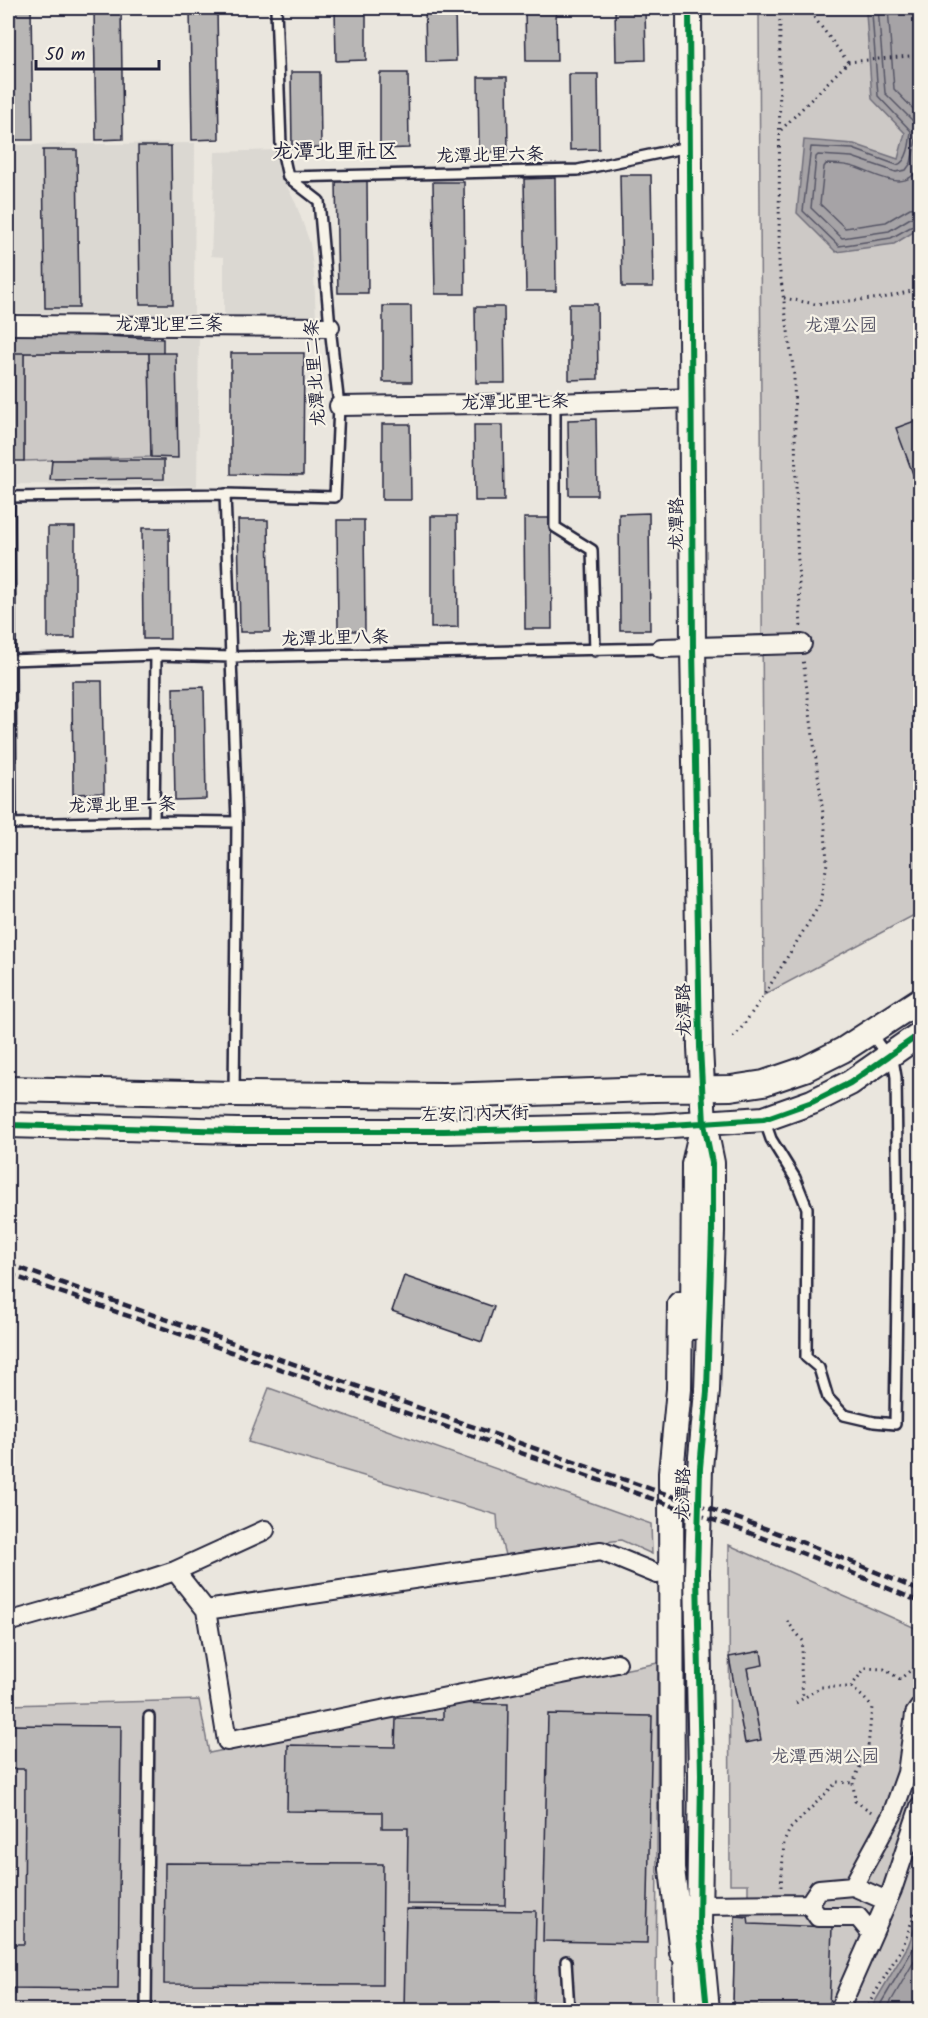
<svg xmlns="http://www.w3.org/2000/svg" width="928" height="2018" font-family="Kalam,'LXGW WenKai TC',sans-serif">
<style>
.built{fill:#dbd8d2}
.green{fill:#cdc9c6;stroke:#787680;stroke-width:1.5}
.water{fill:#a6a3a6;stroke:#716f7b;stroke-width:1.5}
.lines{fill:none;stroke-linecap:round;stroke-linejoin:round}
.shore{stroke:#575666;stroke-width:1.5}
.building{fill:#b8b6b5;stroke:#22223b;stroke-width:1.5}
.lane-casing{stroke:#22223b;stroke-width:14}
.street-casing{stroke:#22223b;stroke-width:22}
.secondary-casing{stroke:#22223b;stroke-width:28}
.path{stroke:#22223b;stroke-width:3;stroke-dasharray:1.5 4.5;stroke-linecap:butt}
.lane{stroke:#f7f3e8;stroke-width:9}
.street{stroke:#f7f3e8;stroke-width:18}
.secondary{stroke:#f7f3e8;stroke-width:24}
.rail{stroke:#22223b;stroke-width:4.5;stroke-dasharray:9 4.5;stroke-linecap:butt}
.cycleway-casing{stroke:#f7f3e8;stroke-width:10}
.cycleway{stroke:#00873e;stroke-width:6}
.labels{text-anchor:middle;dominant-baseline:central;stroke-width:4.5;stroke-linejoin:round;paint-order:stroke}
.street-label{font-size:18px;fill:#22223b;stroke:#f7f3e8}
.park-label{font-size:18px;fill:#555465;stroke:#f7f3e8}
.quarter-label{font-size:21px;fill:#22223b;stroke:#f7f3e8}
</style>
<rect width="100%" height="100%" fill="#eae6de"/>
<filter id="ink" filterUnits="userSpaceOnUse"><feTurbulence type="fractalNoise" baseFrequency=".0167" numOctaves="2"/><feDisplacementMap in="SourceGraphic" scale="12" xChannelSelector="R" yChannelSelector="G"/><feConvolveMatrix kernelMatrix="1 2 1 2 8 2 1 2 1" color-interpolation-filters="sRGB"/></filter>
<g filter="url(#ink)">
<!-- built -->
<path class="built" d="M195,143L194,314L8,313V145Z
M275,150L279,171L296,204L310,243L314,275L316,319L224,315V257L211,256L215,152Z
M8,331L199,333L197,486L8,484Z"/>
<!-- green -->
<path class="green" d="M759,8H920V912L764,995Z
M24,353H149L151,457L24,461Z
M920,1065V1218L917,1067Z
M269,1388L651,1524L652,1554L621,1540L505,1555L498,1529L497,1515L248,1442Z
M729,1545L920,1630V2010H733L735,1916H748V1884H730Z
M658,1663L656,2010H8V1705L199,1700L209,1753Z"/>
<!-- water -->
<path class="water" d="M860,8H920V228L894,244L836,252L797,213L804,140L854,144L898,159L905,133L872,99L866,13Z
M920,1914V2010H870L908,1946Z"/>
<g class="lines">
<!-- shore -->
<path class="shore" d="M869,8L872,13L878,96L911,131C910,142 908,162 897,165L853,149L811,147L803,211L839,246L891,238L916,224L920,223
M878,8L885,93L915,123L918,130L911,163L906,170L896,172L852,157L818,155L816,157L811,208L842,238L889,231L912,217L920,216
M888,8L894,89L920,116
M920,164C907,198 873,171 850,166C842,164 833,164 826,164L824,167L820,204L845,228L886,222L910,208L920,207
M877,2010L913,1949L920,1930
M886,2010L920,1951"/>
</g>
<!-- building -->
<path class="building" d="M8,8H31L33,140H8Z
M94,8H121L123,139L96,140Z
M190,8H217L219,139L192,140Z
M335,8H366V60L336,61Z
M425,8H455L456,61L426,62Z
M525,8H556L557,61H526Z
M615,8H645L646,60L616,61Z
M291,72H320L321,148H292Z
M380,73H408L409,148L380,149Z
M569,74H598L599,149L570,150Z
M478,77H507L508,152H479Z
M138,146H171L173,304H140Z
M43,150H77L79,308H45Z
M620,175H651L653,287H622Z
M555,178L556,291H526L524,179Z
M336,181H367L368,293H338Z
M433,182H464L465,294H435Z
M569,304H597L598,379L569,380Z
M383,306H411L412,382H383Z
M475,307H504L505,383H476Z
M8,331L163,339V353H8Z
M8,353H24V461H8Z
M149,353H176L178,458L151,457Z
M231,353H304L303,475L231,474Z
M596,419L597,495H569L568,420Z
M920,419V471L913,474L896,428Z
M382,424H410L411,500H382Z
M474,425H503L504,501H475Z
M52,460H164V479L50,480Z
M649,513L650,630H620L619,514Z
M431,516H457L458,627L431,628Z
M524,518H551L552,629H525Z
M238,520H268L270,632H240Z
M337,520H364L365,631H338Z
M48,527H75V638H48Z
M142,528H169L170,639H143Z
M72,681H102L104,793L73,794Z
M204,687L206,799L175,800L173,688Z
M404,1276L494,1307L482,1342L392,1311Z
M761,1651L763,1665L747,1668L761,1740L745,1743L729,1657Z
M443,1703L508,1704L505,1905L407,1904L408,1828H382V1812L287,1811L288,1745L395,1747L396,1719H443Z
M548,1714L652,1716L647,1943L543,1941Z
M8,1725L121,1726L118,1989L8,1988V1944H24L25,1769H8Z
M165,1863L383,1864L382,1985L164,1984Z
M406,1909L536,1911L534,2010H404Z
M735,1916L748,1917L749,1924L832,1927L829,2010L733,2006Z"/>
<g class="lines">
<!-- lane casing -->
<g class="lane-casing">
<path id="lane" d="M288,177L578,170L688,147
M555,403V527L592,550L595,651
M225,494L237,822L234,1092
M8,497L225,494L335,497L339,406L330,327L319,201L288,177L281,145L276,8
M9,497L11,824
M9,660L156,655L232,657L661,648
M154,821L156,655
M8,824L154,821L237,822
M764,1119L771,1139L795,1178L807,1208L806,1357L819,1368L828,1398L844,1415L874,1422L895,1424L898,1232L896,1077L894,1065L871,1034
M566,1961L569,2010
M146,2010L149,1717"/>
</g>
<!-- street casing -->
<g class="street-casing">
<path id="street" d="M8,325L330,327
M339,406L555,403L692,398
M661,648L802,644
M175,1571L206,1610L227,1741L617,1663
M206,1610L601,1551L657,1574
M8,1622L89,1599L175,1571L265,1530
M853,1886L892,1815L907,1773L915,1714L920,1707
M809,1904L819,1889L853,1886L887,1901
M809,1904L818,1917H858L872,1934
M700,1905L809,1904
M839,2010L892,1890L920,1806"/>
</g>
<!-- secondary casing -->
<g class="secondary-casing">
<path id="secondary" d="M689,8L693,647L700,1047L704,1124L712,1163V1231L707,1391L700,1468L697,1573L701,1775L699,1926L707,2010
M8,1089L234,1094L444,1096L652,1089L731,1088L764,1083L805,1069L843,1050L920,1000
M8,1125L237,1131H444L656,1126L764,1119L812,1102L850,1083L920,1034
M680,1304L679,1389L671,1473L672,1869L682,1952
M693,1327L694,1164L702,1129
M686,1935L687,2010"/>
</g>
<!-- path -->
<path class="path" d="M780,8L779,265L794,375L797,540L801,629
M848,62L920,55
M781,130L848,62L807,8
M784,298L815,304L883,298L920,289
M733,1037L740,1030L764,995L820,904L827,863L825,829L803,659
M787,1621L803,1641L801,1667L803,1699
M851,1687L865,1668L884,1669L900,1679L911,1670L920,1675
M796,1703L821,1687H851L863,1697L872,1707L868,1747L853,1783L855,1801L873,1813
M781,1887L784,1842L790,1829L837,1782L853,1783
M868,2005L878,2010
M762,2010H765
M865,2010L903,1946L920,1899
M907,2010L913,2008L920,1997"/>
<!-- lane -->
<use href="#lane" class="lane"/>
<!-- street -->
<use href="#street" class="street"/>
<!-- secondary -->
<use href="#secondary" class="secondary"/>
<!-- rail -->
<path class="rail" d="M8,1264L651,1489C743,1519 832,1552 920,1591
M8,1274L742,1530L843,1569L920,1602"/>
<!-- cycleway casing -->
<g class="cycleway-casing">
<path id="cycleway" d="M689,8L693,647L700,1047L704,1124L712,1163V1231L707,1391L700,1468L697,1573L701,1775L699,1926L707,2010
M8,1125L237,1131H444L656,1126L764,1119L812,1102L850,1083L920,1034"/>
</g>
<!-- cycleway -->
<use href="#cycleway" class="cycleway"/>
</g>
</g>
<g class="labels">
<!-- street labels -->
<g class="street-label">
<text transform="translate(490 156) rotate(-1)">龙潭北里六条</text>
<text x="169" y="325">龙潭北里三条</text>
<text transform="translate(316 373) rotate(-94)">龙潭北里二条</text>
<text transform="translate(515 403) rotate(-1)">龙潭北里七条</text>
<text transform="translate(677 524) rotate(-90)">龙潭路</text>
<text transform="translate(335 639) rotate(-1)">龙潭北里八条</text>
<text transform="translate(122 806) rotate(-1)">龙潭北里一条</text>
<text transform="translate(685 1010) rotate(-91)">龙潭路</text>
<text transform="translate(475 1115) rotate(-1)">左安门内大街</text>
<text transform="translate(684 1494) rotate(-88)">龙潭路</text>
</g>
<!-- park labels -->
<g class="park-label">
<text x="841" y="326">龙潭公园</text>
<text x="825" y="1757">龙潭西湖公园</text>
</g>
<!-- quarter labels -->
<g class="quarter-label">
<text x="335" y="152">龙潭北里社区</text>
</g>
</g>
<!-- margin -->
<rect width="928" height="2018" fill="none" stroke="#f7f3e8" stroke-width="30"/>
<rect x="15" y="15" width="898" height="1988" fill="none" stroke="#22223b" stroke-width="2" filter="url(#ink)"/>
<!-- scale -->
<path d="M36 60v9h123v-9" fill="none" stroke="#22223b" stroke-width="3"/>
<text x="45" y="60" font-size="18" fill="#22223b" stroke="#f7f3e8" stroke-width="4.5" paint-order="stroke">50 m</text>
</svg>
